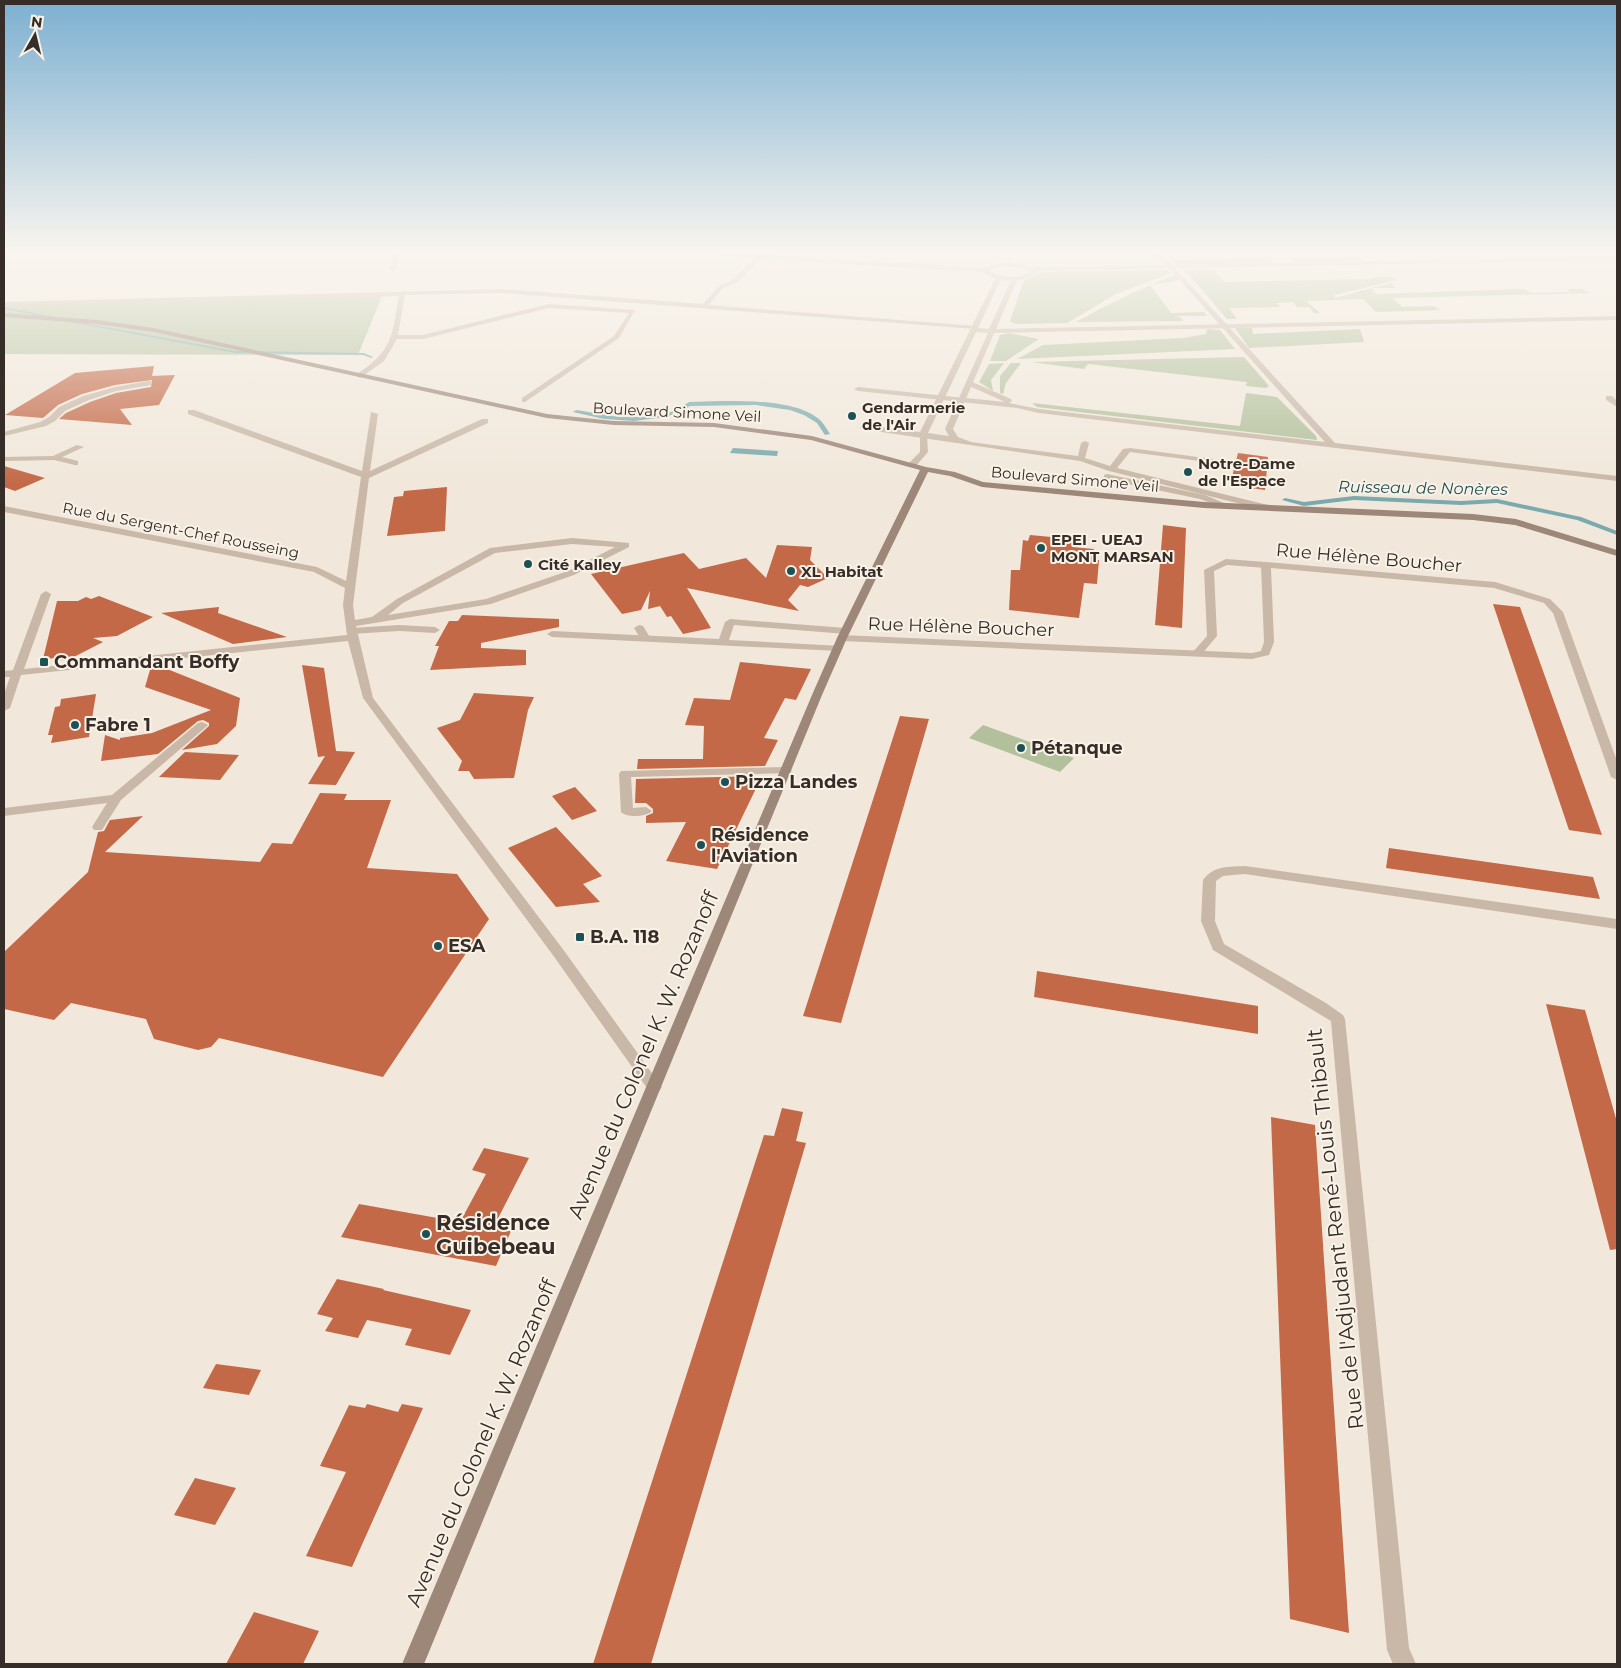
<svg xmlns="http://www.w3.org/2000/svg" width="1621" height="1668" font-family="Montserrat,sans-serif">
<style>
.green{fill:#b2c09b}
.water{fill:#7baaae}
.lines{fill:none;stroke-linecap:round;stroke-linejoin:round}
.stream{fill:#7baaae;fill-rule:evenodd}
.building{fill:#c36947}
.lane{fill:#c9b8a7;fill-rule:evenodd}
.street{fill:#c9b8a7;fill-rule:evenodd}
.secondary{fill:#9d8779;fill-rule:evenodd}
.poi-dot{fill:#1e5156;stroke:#f9f2e7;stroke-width:2}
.labels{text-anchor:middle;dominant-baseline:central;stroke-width:4;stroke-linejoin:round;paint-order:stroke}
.far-poi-label{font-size:15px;font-weight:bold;fill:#362d28;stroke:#f9f2e7;text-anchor:start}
.far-street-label{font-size:15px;fill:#362d28;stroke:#f9f2e7}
.far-water-label{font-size:16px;font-style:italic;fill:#1e5156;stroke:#f9f2e7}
.street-label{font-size:18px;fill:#362d28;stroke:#f9f2e7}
.poi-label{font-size:18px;font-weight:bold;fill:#362d28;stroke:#f9f2e7;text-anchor:start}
.near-street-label{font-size:21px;fill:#362d28;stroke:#f9f2e7}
.near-poi-label{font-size:21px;font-weight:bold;fill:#362d28;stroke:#f9f2e7;text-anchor:start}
</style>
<rect width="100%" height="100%" fill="#f1e8db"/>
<!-- green -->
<path class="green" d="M1356,256L1363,261L1296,263L1289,258Z
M1269,258L1274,263L1176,265L1171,260Z
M1168,270L1171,273L1116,294L1067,323L1016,324L1010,321L1024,280L1042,272Z
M1185,270H1214L1224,282L1372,279L1371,277H1393L1397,280L1334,295L1335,298L1391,283L1396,288H1371L1376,294L1524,289L1531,293L1571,292L1566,289H1582L1589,293L1393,298L1402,307L1434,306L1440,310L1376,312L1363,299L1306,301L1320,313H1314L1309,307H1297L1293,302L1277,303L1280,307L1229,308L1237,319H1227Z
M1175,275L1179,280L1150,285L1171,313L1204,312L1207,316H1174L1180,317L1183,321L1076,322C1108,304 1140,289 1175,275Z
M382,296L358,355L4,354V303Z
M1235,328H1252L1253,334L1360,329L1364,342L1249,348Z
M1207,329L1220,330L1235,349L1017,359L1043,345L1183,338L1206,334Z
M1009,333L1039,339L1006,361H990L1000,335Z
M1244,357L1269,386L1266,388L1246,386L1247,382L1088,364L1084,369L1031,362Z
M1004,363L991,380L993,391L979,382L989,364Z
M1011,363H1021L1006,383L1003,394L1000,393V376Z
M1246,393L1277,397L1316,436L1317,440L1037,407L1032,403L1240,426Z
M983,725L1074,758L1060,772L969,738Z"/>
<!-- water -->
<path class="water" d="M733,448L778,451L777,456L730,453Z"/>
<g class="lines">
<!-- stream -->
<path class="stream" d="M4,307L55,317L57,318L55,319L4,309Z
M68,320L235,351L364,353L373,357L371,358L363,355L235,353L70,322L68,321Z
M720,401C748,401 800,400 821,421C825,425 827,430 830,434L825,435L817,423L804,415L790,410L756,405L690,406L679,412L666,417L634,421L604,419L573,412L576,410L619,417H650L663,415L676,410L689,402Z
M1354,496L1461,501L1497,499L1581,517L1617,531V535L1577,520L1497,503L1461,505L1354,500L1304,506L1282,500L1285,498L1304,502Z"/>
</g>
<!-- building -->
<path class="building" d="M154,366L152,376L175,375L159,405L120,409L132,425L59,419L66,413L90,402L116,393L151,387L152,380L115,385L82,394L58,405L43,418L5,415L75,373Z
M1238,453L1268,457L1265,490L1230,485Z
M4,466L45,478L15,491L4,487Z
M447,487L445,531L387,536L394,497L403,496L404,491Z
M1163,525L1186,528L1182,628L1155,625Z
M1030,535L1073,539L1072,547L1094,549L1093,560H1099L1097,584L1084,583L1079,618L1009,610L1011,570H1020L1023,540L1028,541Z
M777,545L812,547L810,560L828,578L808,587L800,585L788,600L799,611L687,588L711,628L683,634L671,616L667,617L660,606L648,609L650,591L641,610L622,614L591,574L684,553L699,569L746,558L766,578Z
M99,596L153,617L117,636L93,638L103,642L66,661L57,658L43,659L57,601H78L86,597L91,599Z
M1493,604L1520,607L1602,835L1569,830Z
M219,607L218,613L287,637L233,644L161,613Z
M462,615L559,619V627L481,643V648L526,650V665L430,670L439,646H435L449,621H458Z
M740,662L811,669L796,700L785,698L764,738L778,740L765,766L637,769L638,759H703L704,726L685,725L694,698L730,700Z
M152,663L240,698L236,726L217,744L182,750L209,726V723L203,720L198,721L158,754L101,761L105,735L120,740V738L152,733L211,710L145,687Z
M302,665L324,668L336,751L355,752L336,785L308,784L325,756L318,757Z
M474,693L534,697L528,710L514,778L474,779L469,771H458L462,761L437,728L460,720Z
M96,694L89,737L51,743L53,735H48L55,707L60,706L61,699Z
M900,716L929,719L841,1023L803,1016Z
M185,752L239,755L220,780L159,777Z
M762,776L717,869L666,861L686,822L646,823V816L653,813V809L646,803H635L636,779Z
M575,787L597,811L572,820L552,796Z
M320,793L347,794L344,800H391L367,868L457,874L489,919L383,1077L219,1038L211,1047L198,1050L154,1039L146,1019L71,1003L54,1020L4,1009V952L88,872L98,832L104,831L110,820L143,816L105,852L260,862L272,843L292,844Z
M556,827L602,876L583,884L600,902L556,907L508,848Z
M1389,848L1593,877L1600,899L1386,868Z
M1037,971L1258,1006V1034L1034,997Z
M1546,1004L1585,1010L1617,1122V1249L1610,1250Z
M782,1108L803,1112L796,1141L806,1143L651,1664H593L764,1135L774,1136Z
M1271,1117L1315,1125L1349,1633L1290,1619Z
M484,1148L529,1158L493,1228L511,1231L496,1266L341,1237L359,1204L460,1222L486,1174L472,1170Z
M337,1279L384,1289L383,1290L471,1310L450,1355L405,1345L412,1329L367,1320L358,1338L325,1331L333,1318L317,1314Z
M216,1364L261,1370L249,1395L203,1388Z
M367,1404L398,1412L402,1404L423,1408L352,1567L306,1556L346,1472L320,1466L349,1405L365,1408Z
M195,1478L236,1488L215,1525L174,1515Z
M254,1612L319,1631L303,1664H226Z"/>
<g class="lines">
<!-- lane -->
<path class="lane" d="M394,252H400L396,269L393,271L390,269Z
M999,275L1002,277L978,328L989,329L1012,278L1015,276L1018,278L996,329L1617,316V320L994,333L953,429L958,437L971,442L1078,456L1081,443L1085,441L1089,443L1085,458L1110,466L1123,449L1130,448L1220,460H1223V464L1130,452L1117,468L1268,505V509L1265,510L1109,471L1080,461L861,429L860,427L864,425L920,432L996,277ZM976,332L988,333L945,429L949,436L928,433Z
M1226,559L1266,562L1271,565L1266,568L1227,565L1214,571L1217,636L1201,655H1193L1192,653L1207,636L1204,570Z
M399,625L435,627L440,630L435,633L399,631L351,634L346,631L351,628Z
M639,625L643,626L651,639L650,641H642L634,628Z
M786,767L790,769L792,771L790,773L631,777L633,808L646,807L652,811C646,817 627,818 621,812L619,774L621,771Z"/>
<!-- street -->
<path class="street" d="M674,252L758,255L762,252L764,255L986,268L992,264L1008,262L1033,267L1165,265L1152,252H1158L1172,265L1617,256V260L1175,268L1335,443L1617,476V481L1039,413L1017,408L858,391L854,389L858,387L1005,402L967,385L966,383L970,381L1011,399L1012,401L1009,403L1039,409L1325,442L1169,268L1036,271V273C1021,284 998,283 983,272L761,259L737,282L723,288L709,305L977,326L978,327L975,329L501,293L405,295L398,335H423L549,304L635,310L619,338L525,402H522V398L614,336L629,313L549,308L423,339H397L384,361L360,378L356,376L357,374C393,351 392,335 399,296L4,306V302L501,289L703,304L719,286L733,280L754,258ZM1008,266L1027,269L1030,272C1019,280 1002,278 990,271L996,267Z
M148,381H151V385L116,391L89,400L65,411L55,421L46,426L4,436V432L40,422L49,417L59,407L83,396L115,387Z
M1606,396H1612L1617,401V407L1606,400Z
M188,410H194L362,471L371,412L378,414L370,471L482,419H488V423L369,478L353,605L355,620L372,617L397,599L490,548L572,538L629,543V547L574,575L491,604L356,626L373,698L565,952L659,1083L662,1087L659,1091L654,1093L649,1091L555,958L363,698L348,641L21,675L10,708L4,711V694L10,677H4V671L13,670L41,594L46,591L51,594L24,669L347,635L343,605L345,588L314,572L4,512V506L317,567L346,581L361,477L188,414ZM572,544L615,547L568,571L486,599L388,615L403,603L495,553Z
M920,433L927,435L928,452L915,467H909V463L920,452Z
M77,445L84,447L62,457L78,461V465H75L54,460L4,461V457L53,456Z
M1107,474L1205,495L1231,506L1227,509L1200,499L1104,479V475Z
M1266,562L1495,582L1550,599L1563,612L1617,761V780L1611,777L1553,613L1544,603L1494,588L1271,568L1274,642L1269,655L1252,659L842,641L837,638L842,635L1252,653L1261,651L1264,642L1261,565Z
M730,619L846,628L851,631L846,634L734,625L729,640L842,646L843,648L838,651L552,637L547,634L552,631L719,639L725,622Z
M202,722L208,725L206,727L121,800L102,830H94L92,827L107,803L4,816V808L112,795L198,723Z
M1245,866L1617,919V929L1245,874L1223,876L1216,881L1215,921L1224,944L1326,1003L1343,1015L1345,1019L1409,1648L1416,1664H1393L1387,1650L1331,1021L1213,950L1201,921L1203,880C1214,865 1229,867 1245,866Z"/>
<!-- secondary -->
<path class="secondary" d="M4,313L97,320L154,328L547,414L614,421L714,423L812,436L926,467L955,472L983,482L1204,502L1473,514L1516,519L1617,550V556L1515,525L1473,520L1204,508L982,487L950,476L928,472L847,638L822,695L424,1664H402L812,695L837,638L920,470L811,440L714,427L614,425L547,418L154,332L97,324L4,317Z"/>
</g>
<!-- sky -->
<linearGradient id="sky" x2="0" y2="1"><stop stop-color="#7cb0d1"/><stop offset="0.52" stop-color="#f9f5ef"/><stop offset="1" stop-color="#f9f5ef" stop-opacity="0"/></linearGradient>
<rect width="1621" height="485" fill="url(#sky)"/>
<!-- markers -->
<g class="poi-dot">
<circle cx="852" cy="416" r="5"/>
<circle cx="1188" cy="472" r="5"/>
<circle cx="1041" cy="548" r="5"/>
<circle cx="528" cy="564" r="5"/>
<circle cx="791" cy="571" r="5"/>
<rect x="39" y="657" width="10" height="10" rx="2.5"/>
<circle cx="75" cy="725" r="5"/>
<circle cx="1021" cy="748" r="5"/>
<circle cx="725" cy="782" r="5"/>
<circle cx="701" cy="845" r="5"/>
<rect x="575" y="932" width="10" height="10" rx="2.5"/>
<circle cx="438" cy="946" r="5"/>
<circle cx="426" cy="1234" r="5"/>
</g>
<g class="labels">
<!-- far-poi labels -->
<g class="far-poi-label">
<text x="862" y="407">Gendarmerie<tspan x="862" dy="17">de l'Air</tspan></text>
<text x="1198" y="463">Notre-Dame<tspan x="1198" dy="17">de l'Espace</tspan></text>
<text x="1051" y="539">EPEI - UEAJ<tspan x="1051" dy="17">MONT MARSAN</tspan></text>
<text x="538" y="564">Cité Kalley</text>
<text x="801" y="571">XL Habitat</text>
</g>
<!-- far-street labels -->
<g class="far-street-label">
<text transform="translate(677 412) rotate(3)">Boulevard Simone Veil</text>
<text transform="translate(1075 479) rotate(5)">Boulevard Simone Veil</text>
<text transform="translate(181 530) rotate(11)">Rue du Sergent-Chef Rousseing</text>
</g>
<!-- far-water labels -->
<g class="far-water-label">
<text transform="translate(1423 488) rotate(1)">Ruisseau de Nonères</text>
</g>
<!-- street labels -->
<g class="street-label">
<text transform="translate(1369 558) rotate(5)">Rue Hélène Boucher</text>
<text transform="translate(961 627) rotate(2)">Rue Hélène Boucher</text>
</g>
<!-- poi labels -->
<g class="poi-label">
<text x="54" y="662">Commandant Boffy</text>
<text x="85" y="725">Fabre 1</text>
<text x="1031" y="748">Pétanque</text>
<text x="735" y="782">Pizza Landes</text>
<text x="711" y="835">Résidence<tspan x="711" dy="21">l'Aviation</tspan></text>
<text x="590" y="937">B.A. 118</text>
<text x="448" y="946">ESA</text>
</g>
<!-- near-street labels -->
<g class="near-street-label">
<text transform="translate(643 1055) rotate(-67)">Avenue du Colonel K. W. Rozanoff</text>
<text transform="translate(1335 1229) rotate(-96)">Rue de l'Adjudant René-Louis Thibault</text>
<text transform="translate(481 1443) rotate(-67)">Avenue du Colonel K. W. Rozanoff</text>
</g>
<!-- near-poi labels -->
<g class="near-poi-label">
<text x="436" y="1222">Résidence<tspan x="436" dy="24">Guibebeau</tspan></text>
</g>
</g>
<!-- border -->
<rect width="1621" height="1668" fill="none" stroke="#362d28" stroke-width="10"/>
<!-- north arrow -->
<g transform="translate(35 35) rotate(8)" stroke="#f9f2e7" stroke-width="4" paint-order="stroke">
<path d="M0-4L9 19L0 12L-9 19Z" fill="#362d28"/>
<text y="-8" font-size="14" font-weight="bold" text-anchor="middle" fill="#362d28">N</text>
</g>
</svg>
